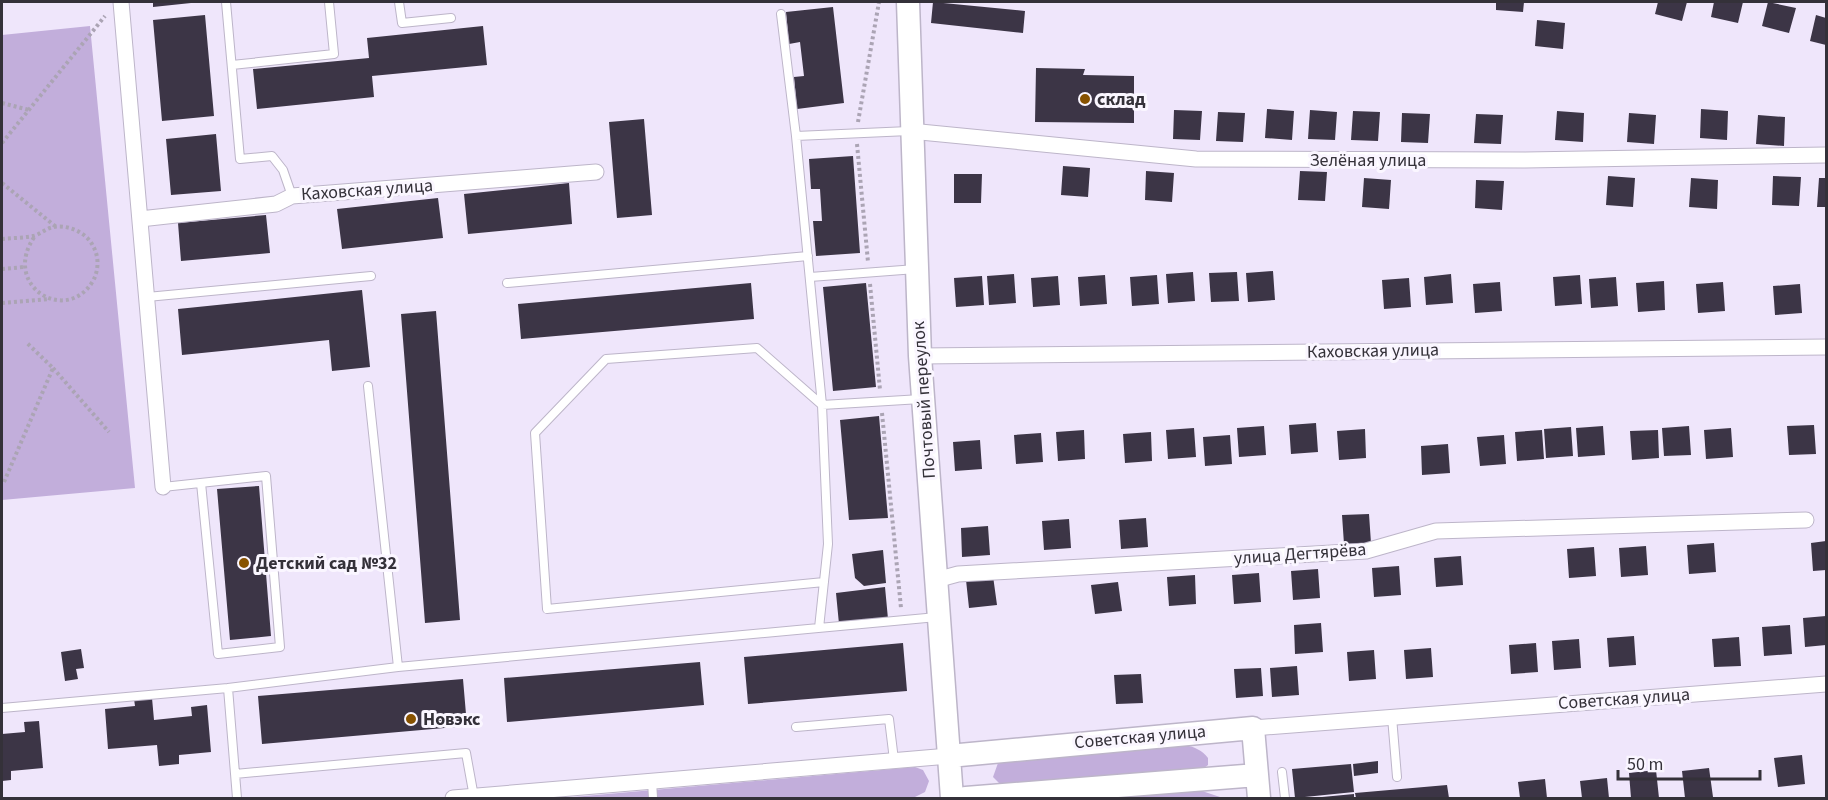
<svg xmlns="http://www.w3.org/2000/svg" width="1828" height="800" font-family="'Source Sans 3',sans-serif">
<style>
.green{fill:#c2aedb}
.building{fill:#3c3546}
.lines{fill:none;stroke-linecap:round;stroke-linejoin:round}
.service-casing{stroke:#bdb5c9;stroke-width:10}
.minor-casing{stroke:#bdb5c9;stroke-width:17}
.secondary-casing{stroke:#bdb5c9;stroke-width:25}
.path{stroke:#aba4b4;stroke-width:4;stroke-dasharray:3 3;stroke-linecap:butt}
.service{stroke:#fff;stroke-width:8}
.minor{stroke:#fff;stroke-width:15}
.secondary{stroke:#fff;stroke-width:22}
.poi-dot{fill:#875200;stroke:#faf6ff;stroke-width:2}
.labels{text-anchor:middle;dominant-baseline:central;stroke-width:6;stroke-linejoin:round;paint-order:stroke}
.poi-label{font-size:18px;font-weight:bold;fill:#343139;stroke:#faf6ff;text-anchor:start}
.street-label{font-size:18px;fill:#343139;stroke:#faf6ff}
</style>
<rect width="100%" height="100%" fill="#efe6fb"/>
<!-- green -->
<path class="green" d="M90,26L135,488L2,500V35Z
M1159,742C1176,744 1197,743 1208,758V765L1204,768L1001,785L993,777L998,763Z
M915,767L923,770L929,781L925,792L915,797L562,798Z
M1199,790L1223,798H1095Z"/>
<!-- building -->
<path class="building" d="M153,2H191V3L153,7Z
M933,2L1025,11L1023,33L931,23Z
M1496,2H1524L1523,12L1496,10Z
M1658,2H1687L1682,21L1655,14Z
M1714,2H1743L1738,23L1711,17Z
M1768,2L1796,8L1789,33L1762,26Z
M833,7L844,103L797,109L794,77L804,76L800,42L789,44L786,12Z
M205,15L214,116L162,121L153,20Z
M1816,15L1826,18V45L1810,41Z
M1537,20L1565,23L1563,49L1535,46Z
M483,26L487,65L372,76L374,97L257,109L253,69L369,58L367,38Z
M1036,68L1085,69L1083,75L1134,76V123L1035,122Z
M1267,109L1294,111L1292,140L1265,138Z
M1701,109L1728,111L1727,140L1700,138Z
M1174,110L1202,111L1200,140L1173,139Z
M1310,110L1337,112L1335,140L1308,139Z
M1353,111L1380,112L1378,141L1351,140Z
M1557,111L1584,113L1583,142L1555,140Z
M1218,112L1245,113L1243,142L1216,141Z
M1402,113L1430,114L1428,143L1401,142Z
M1629,113L1656,115L1654,144L1627,142Z
M1476,114L1503,115L1501,144L1474,143Z
M1758,115L1785,117L1784,146L1756,144Z
M644,119L652,215L617,218L609,122Z
M216,134L221,191L171,195L166,139Z
M853,156L860,253L816,256L813,221H822L820,189H811L809,159Z
M1063,166L1090,168L1088,197L1061,195Z
M1146,171L1174,173L1172,202L1145,200Z
M1300,171L1327,172L1325,201L1298,200Z
M954,174H982L981,203H954Z
M1608,176L1635,178L1633,207L1606,205Z
M1773,176L1801,177L1799,206L1772,205Z
M1364,178L1391,180L1389,209L1362,207Z
M1691,178L1718,180L1717,209L1689,207Z
M1819,178H1826V207H1817Z
M1476,180L1504,181L1502,210L1475,208Z
M569,183L572,224L468,234L464,194Z
M438,198L443,238L342,249L337,209Z
M266,215L270,253L181,261L178,223Z
M1273,271L1275,300L1248,302L1246,273Z
M1193,272L1195,301L1168,303L1166,274Z
M1237,272L1239,301L1211,302L1209,273Z
M1014,274L1016,303L989,305L987,276Z
M1451,274L1453,303L1426,305L1424,277Z
M1105,275L1107,304L1080,306L1078,277Z
M1157,275L1159,304L1132,306L1130,277Z
M1580,275L1582,304L1555,306L1553,277Z
M982,276L984,305L956,307L954,278Z
M1058,276L1060,305L1033,307L1031,278Z
M1616,277L1618,306L1591,308L1589,279Z
M1409,278L1411,307L1384,309L1382,280Z
M1664,281L1665,310L1638,312L1636,283Z
M1500,282L1502,311L1475,313L1473,284Z
M1723,282L1725,311L1698,313L1696,284Z
M751,283L754,319L521,339L518,304Z
M866,283L876,387L833,391L823,287Z
M1800,284L1802,313L1775,315L1773,286Z
M362,290L370,367L332,371L329,340L182,355L178,309Z
M436,311L460,620L425,623L401,314Z
M879,416L888,518L849,520L840,420Z
M1316,423L1318,452L1291,454L1289,425Z
M1814,425L1816,454L1789,455L1787,426Z
M1264,426L1266,455L1239,457L1237,428Z
M1603,426L1605,455L1578,457L1576,428Z
M1689,426L1691,455L1664,456L1662,428Z
M1571,427L1573,456L1546,458L1544,429Z
M1194,428L1196,457L1168,459L1166,430Z
M1731,428L1733,457L1706,459L1704,430Z
M1365,429L1366,458L1339,460L1337,431Z
M1084,430L1085,459L1058,461L1056,432Z
M1542,430L1544,459L1517,461L1515,432Z
M1658,430L1659,458L1632,460L1630,431Z
M1151,432L1152,461L1125,463L1123,434Z
M1041,433L1043,462L1016,464L1014,435Z
M1230,435L1232,464L1205,466L1203,437Z
M1504,435L1506,464L1480,466L1477,437Z
M980,440L982,469L955,471L953,442Z
M1448,444L1450,473L1422,475L1421,446Z
M259,486L271,636L230,640L217,489Z
M1369,514L1371,543L1344,544L1342,515Z
M1146,518L1148,547L1121,549L1119,520Z
M1069,519L1071,548L1044,550L1042,521Z
M988,526L990,555L962,557L961,528Z
M1826,541V570L1813,571L1811,543Z
M1714,543L1716,572L1689,574L1687,545Z
M1646,546L1648,575L1621,577L1619,548Z
M1594,547L1596,576L1569,578L1567,549Z
M883,550L886,583L864,586L855,578L852,554Z
M1461,556L1463,585L1436,587L1434,558Z
M1399,566L1401,595L1374,597L1372,568Z
M1318,569L1320,598L1293,600L1291,571Z
M1259,573L1261,602L1234,604L1232,575Z
M1195,575L1196,604L1169,606L1167,577Z
M993,576L997,605L969,608L966,580Z
M1118,582L1122,611L1095,614L1091,585Z
M885,587L888,619L839,624L836,593Z
M1826,616V645L1805,647L1803,618Z
M1321,623L1323,652L1295,654L1294,625Z
M1790,625L1792,654L1764,656L1762,627Z
M1634,636L1636,665L1609,667L1607,638Z
M1739,637L1741,666L1714,667L1712,639Z
M1579,639L1581,668L1554,670L1552,641Z
M903,643L907,691L748,704L744,657Z
M1536,643L1538,672L1511,674L1509,645Z
M1431,648L1433,677L1406,679L1404,650Z
M81,649L84,668L76,669L78,679L65,681L61,652Z
M1374,650L1376,679L1349,681L1347,652Z
M700,662L704,705L507,722L504,678Z
M1297,666L1299,695L1272,697L1270,668Z
M1261,668L1263,696L1236,698L1234,669Z
M1141,674L1143,703L1116,704L1114,675Z
M463,679L467,726L262,744L258,696Z
M152,698L154,720L192,716L191,707L207,705L211,752L179,755V764L159,766L157,745L108,749L105,709L135,706L134,699Z
M39,721L43,768L11,771V780L2,781V734L25,732L24,722Z
M1802,755L1805,784L1778,787L1774,758Z
M1378,761V773L1354,776L1353,764Z
M1351,764L1354,792L1295,798L1292,769Z
M1709,768L1713,797L1685,798L1682,771Z
M1656,770L1659,798H1631L1629,773Z
M1607,778L1609,798H1582L1580,781Z
M1545,779L1547,798H1520L1518,782Z
M1447,785L1449,798H1356L1355,793Z
M1354,794V798H1322V797Z"/>
<g class="lines">
<!-- service casing -->
<g class="service-casing">
<path id="service" d="M226,2L240,159L272,156L283,170L292,196
M399,2L402,23L451,18
M781,14L796,136
M232,65L334,54L329,2
M810,277L916,269
M507,283L808,256
M147,297L371,276
M368,386L398,667L937,617
M163,487L266,476L280,647L218,654L201,483
M824,582L547,609L535,433L606,359L757,348L822,405L921,399
M819,628L828,544L822,405L796,136L909,131
M2,708L228,688
M1392,717L1397,777
M796,727L889,719L894,760
M1282,772L1285,798
M235,774L466,753L474,797
M652,781L653,798
M237,798L228,688L398,667"/>
</g>
<!-- minor casing -->
<g class="minor-casing">
<path id="minor" d="M121,2L163,487
M910,131L1196,159L1525,160L1826,155
M140,219L276,204L292,196L596,172
M920,356L1826,347
M936,580L958,574L1366,551L1436,531L1806,520
M1253,728L1826,684
M453,798L949,756"/>
</g>
<!-- secondary casing -->
<g class="secondary-casing">
<path id="secondary" d="M908,2L920,356L952,798
M949,756L1253,728L1259,798
M966,798L1257,775"/>
</g>
<!-- path -->
<path class="path" d="M2,103L29,110
M858,122L879,2
M2,143L105,16
M857,144L868,262
M2,183L55,226
M2,239C12,238 23,238 33,236C39,235 44,230 50,228C64,223 86,231 93,246C99,256 99,270 93,281C66,326 0,285 35,236
M2,269L24,267
M870,284L880,390
M2,303L49,299
M53,368L109,432
M882,413L901,608
M4,482L53,368L27,343"/>
<!-- service -->
<use href="#service" class="service"/>
<!-- minor -->
<use href="#minor" class="minor"/>
<!-- secondary -->
<use href="#secondary" class="secondary"/>
</g>
<!-- markers -->
<g class="poi-dot">
<circle cx="1085" cy="99" r="6"/>
<circle cx="244" cy="563" r="6"/>
<circle cx="411" cy="719" r="6"/>
</g>
<g class="labels">
<!-- poi labels -->
<g class="poi-label">
<text x="1097" y="99">склад</text>
<text x="256" y="563">Детский сад №32</text>
<text x="423" y="719">Новэкс</text>
</g>
<!-- street labels -->
<g class="street-label">
<text x="1368" y="160">Зелёная улица</text>
<text transform="translate(367 190) rotate(-4)">Каховская улица</text>
<text transform="translate(1373 351) rotate(-1)">Каховская улица</text>
<text transform="translate(924 400) rotate(-94)">Почтовый переулок</text>
<text transform="translate(1300 554) rotate(-4)">улица Дегтярёва</text>
<text transform="translate(1624 699) rotate(-4)">Советская улица</text>
<text transform="translate(1140 737) rotate(-5)">Советская улица</text>
</g>
</g>
<!-- border -->
<rect width="1828" height="800" fill="none" stroke="#343139" stroke-width="6"/>
<!-- scale -->
<path d="M1618 770v9h142v-9" fill="none" stroke="#343139" stroke-width="3"/>
<text x="1627" y="770" font-size="18" fill="#343139" stroke="#faf6ff" stroke-width="4.5" paint-order="stroke">50 m</text>
</svg>
